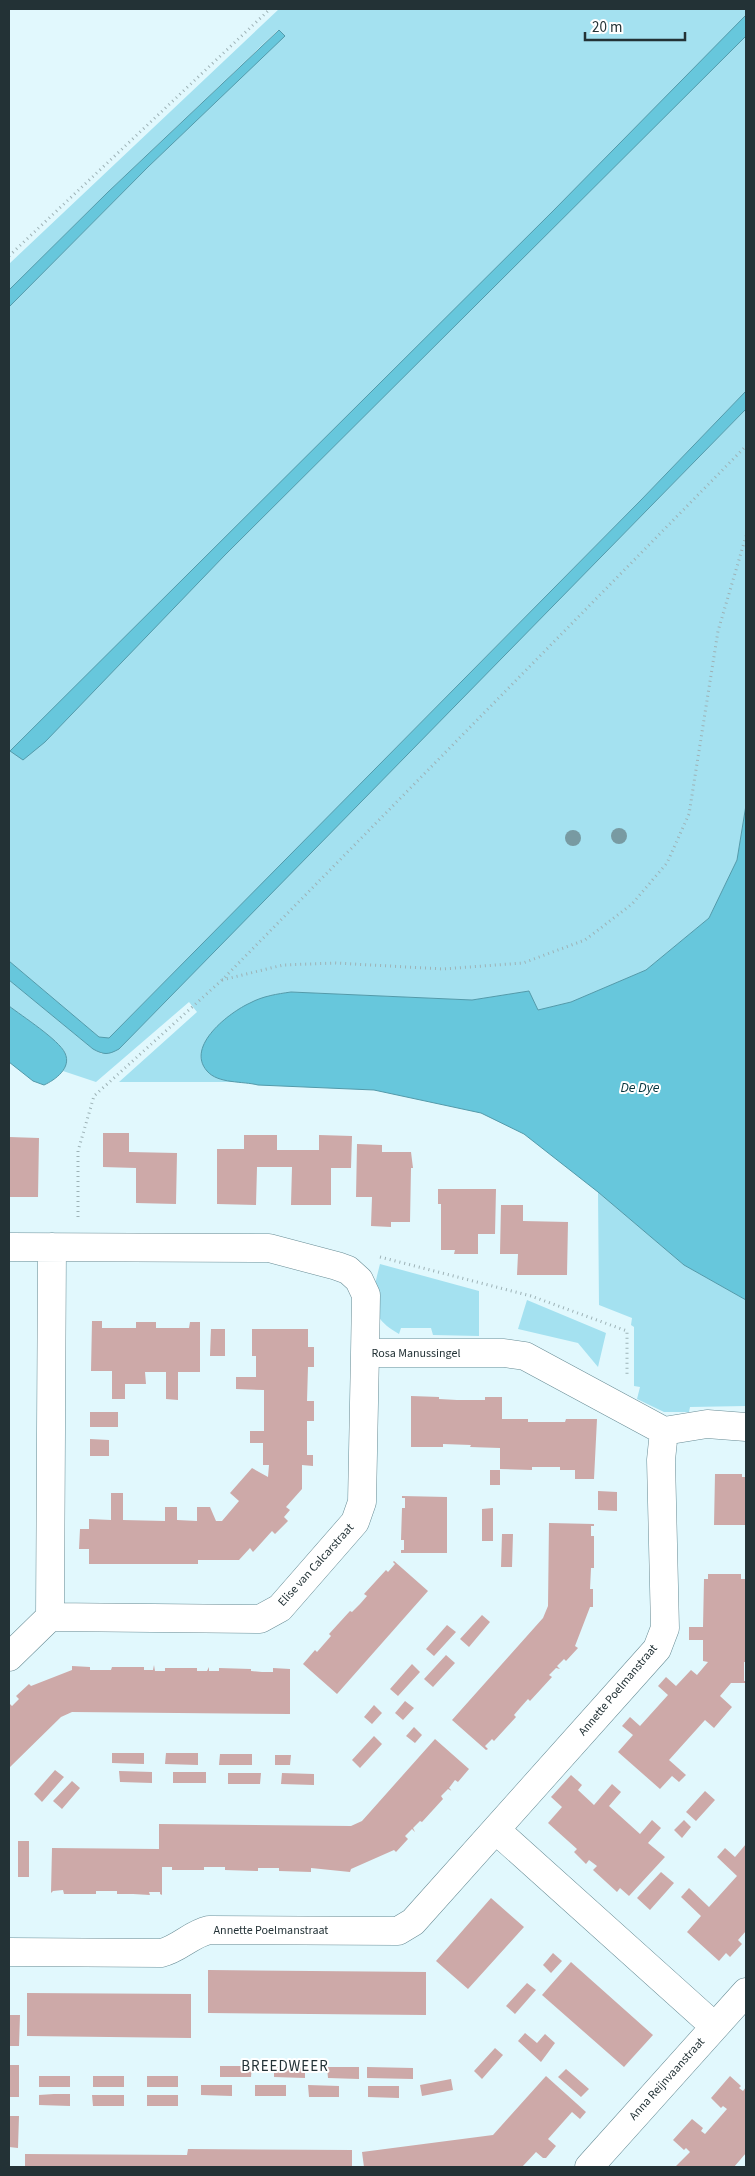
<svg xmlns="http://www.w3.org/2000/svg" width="755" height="2176" font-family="'Source Sans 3',sans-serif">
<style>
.green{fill:#a4e1f0}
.water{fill:#67c7dc;stroke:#539aaa}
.building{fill:#cda9a8}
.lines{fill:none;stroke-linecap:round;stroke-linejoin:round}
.street-casing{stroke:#688c95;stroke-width:29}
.path{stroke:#9db2b6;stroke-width:3;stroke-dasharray:1 4;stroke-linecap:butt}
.street{stroke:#fff;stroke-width:28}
.tree{fill:#789aa2}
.labels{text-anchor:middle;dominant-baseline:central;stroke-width:4;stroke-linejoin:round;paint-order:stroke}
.street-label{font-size:12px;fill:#233236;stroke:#fff}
.water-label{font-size:14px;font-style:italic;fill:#04343d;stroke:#fff}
.quarter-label{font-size:15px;letter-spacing:1px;fill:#233236;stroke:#fff}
</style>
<rect width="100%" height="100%" fill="#e1f8fd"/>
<!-- green -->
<path class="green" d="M279,9H746V391L641,500L109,1038H100L9,961V307L148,167L284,36L278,30L108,192L9,290V264Z
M746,409V805L737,860L709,918L646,970L571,1002L538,1010L529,991L472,1000L291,992L267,996L236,1011L216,1077L233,1082H119L197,1012L189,1002L96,1082L63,1071C65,1065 69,1059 65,1052C57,1039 22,1016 9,1006V980L93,1049L102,1054L643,514Z
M598,1192L684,1265L746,1300V1406L690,1407L689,1412H664L637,1399L640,1387L634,1386V1327L631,1325L632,1318L599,1305Z
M380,1264L479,1291V1336L433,1335L431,1328H401L399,1334C365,1315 372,1296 380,1264Z
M527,1300L606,1333L598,1367L578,1343L518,1329Z"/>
<!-- water -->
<path class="water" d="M746,15V36L225,555L45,742L23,760L10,751L553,211Z
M279,30L285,36L148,167L9,307V290L108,192Z
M746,391V409L119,1049C108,1055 104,1055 93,1049L9,980V961L99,1037L109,1038L641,500Z
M746,805V1300L684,1265L598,1192L524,1134L481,1113L374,1090L258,1085C243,1081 218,1084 207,1071C185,1046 230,1012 250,1003C263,996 277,994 291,992L472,1000L529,991L538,1010L571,1002L646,970L709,918L737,860Z
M9,1006C22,1016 59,1040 65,1053C72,1068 55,1080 44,1085L33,1081L9,1062Z"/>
<!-- building -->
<path class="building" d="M103,1133H129V1152L177,1153L176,1204L136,1203V1168L103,1167Z
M244,1135H277V1150H319V1135L352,1136L351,1168H331V1205H291L292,1167H257L256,1205L217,1204V1149H244Z
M9,1137L39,1138L38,1197H9Z
M357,1144L382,1145V1152H411L413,1168H411L410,1222H391V1227L371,1226L372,1197H356Z
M438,1189H496L495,1234H478V1254H454L455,1250H441V1204H438Z
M501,1205H523V1221L568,1222L567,1275H517L518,1254H500Z
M92,1321H102V1328H136V1322H156V1328H189L190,1322H200V1372H178V1400L166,1399V1372H145L146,1384H125V1399H112V1371H91Z
M211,1329H225V1356H210Z
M252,1329H308V1347H314V1367H308L307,1401H314V1421H307V1455H313V1466L302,1465V1489L286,1507L290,1510L284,1517L288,1521L275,1534L272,1531L253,1552L250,1548L239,1560H198V1564H89V1549H79L80,1529H89V1519L111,1520V1493H123V1520L165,1521V1507H177V1520L197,1521V1507H210L216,1521H222L239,1501L230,1493L252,1468L268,1477L269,1465H263V1443H250V1431H264V1390L236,1389V1377H256V1356H252Z
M411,1396L439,1397V1399L457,1400H485V1397H502V1419H528V1422H565L566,1419H597L594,1479H575V1470H560V1467H532V1470L500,1469V1448L470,1447L471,1445L443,1444V1447H411Z
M90,1412H118V1427H90Z
M90,1439L109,1440V1456H90Z
M490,1470H500V1485H490Z
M715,1474H742V1477H746V1525H714Z
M598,1491L617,1492V1511L598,1510Z
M402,1496L447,1497V1553H401V1550H404V1540H401L402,1508H405V1498H402Z
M493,1508V1541H482V1509Z
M549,1523L594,1524V1526H591V1536H594V1568H591L590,1589H593V1607H590L575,1646L578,1648L566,1661L564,1659L557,1666L560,1669L556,1668L549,1675L552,1677L530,1701L528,1699L520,1708L514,1715L516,1717L494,1741L492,1739L485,1746L488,1749L486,1750L452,1720L543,1618L548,1606Z
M502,1534H513L512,1567H501Z
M394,1561L428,1591L337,1694L303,1664L315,1650L317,1652L331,1636L329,1634L350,1611L352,1612L360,1604L367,1596L364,1594L386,1570L388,1572L395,1564L393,1562Z
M708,1574H741V1579H746V1662H744V1681H746V1683H731L720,1696L732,1707L714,1728L705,1720L669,1760L686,1775L679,1782L672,1776L660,1789L618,1752L633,1735L622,1726L630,1717L640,1726L668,1695L658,1686L666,1677L676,1686L691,1670L697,1675L708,1662L703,1661V1640H689V1627H703L704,1579H708Z
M482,1615L490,1622L469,1647L460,1639Z
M447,1625L456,1632L434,1656L426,1649Z
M446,1655L455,1663L433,1687L424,1679Z
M412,1664L420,1672L398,1696L390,1689Z
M154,1665L155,1671H165V1668H197V1671H207L209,1667V1671H219V1668L251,1669V1671L262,1672H273V1668L290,1669V1714L72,1712L61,1717L9,1768V1709L10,1707L9,1703L12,1706L19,1699L16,1696L29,1684L31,1686L72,1670V1666L90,1667V1670H111L112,1667H144V1670H153Z
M405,1701L414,1708L403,1720L395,1713Z
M374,1705L382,1713L372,1724L364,1717Z
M414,1727L422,1735L415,1743L406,1736Z
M374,1736L382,1744L360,1768L352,1760Z
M435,1739L469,1769L458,1782L455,1780L449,1788L452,1791L448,1789L441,1796L443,1799L422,1822L420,1821L413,1828L415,1832L412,1829L405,1836L408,1839L396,1852L394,1850L351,1869L350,1872L311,1868V1872L279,1871V1868H258V1871L225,1870V1867H204V1870H172V1867H162V1895L160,1894V1892H149L150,1895L133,1894H117V1891H96V1894H64L63,1890L53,1891L51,1893L52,1848L159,1849V1824L351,1826L362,1821Z
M112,1753H144V1764L112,1763Z
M166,1753H198V1765L165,1764Z
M220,1754H252V1765H219Z
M275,1755H291L290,1765H275Z
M55,1770L64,1777L42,1802L34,1794Z
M119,1771L152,1772V1783L120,1782Z
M173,1772H206V1783H173Z
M228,1773H261L260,1784H228Z
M282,1773L314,1774V1785L281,1784Z
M571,1775L582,1785L578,1790L594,1805L612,1784L621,1792L609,1806L640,1834L652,1820L661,1828L648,1843L665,1857L629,1896L620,1888L617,1892L593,1870L597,1866L589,1860L586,1864L574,1852L577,1849L548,1823L562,1807L551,1797Z
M72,1781L80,1788L62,1809L53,1801Z
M705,1791L715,1800L696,1821L686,1812Z
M684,1820L691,1827L682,1838L674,1830Z
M18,1841H29V1877H18Z
M746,1844V1931L738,1940L742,1944L730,1957L726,1953L719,1961L687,1932L701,1916L681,1897L689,1888L709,1907L737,1876L717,1857L725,1848L735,1857Z
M661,1872L674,1883L650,1910L637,1898Z
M491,1898L524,1927L468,1989L436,1961Z
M553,1953L562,1961L551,1973L543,1965Z
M571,1962L653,2035L624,2067L542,1995Z
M208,1970L426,1972V2015L208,2013Z
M527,1983L536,1990L515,2014L506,2006Z
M27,1993L191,1994V2038L27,2036Z
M9,2015H20L19,2046H9Z
M525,2033L537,2043L545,2034L555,2043L541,2062L518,2041Z
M495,2048L503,2055L482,2079L474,2071Z
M9,2065H19V2097H9Z
M220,2066H252L251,2077H220Z
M274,2067H305V2078L274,2077Z
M327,2067H359V2079L328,2078Z
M367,2067L413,2068V2079L367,2078Z
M566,2069L589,2089L581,2097L558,2077Z
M39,2076H70V2087H39Z
M93,2076H124V2087H93Z
M147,2076H178V2087H147Z
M546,2076L586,2112L580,2119L572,2112L548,2139L556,2146L546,2158H543L536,2152L522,2167H364L362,2152L493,2135Z
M730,2076L741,2086L739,2088L743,2091L746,2087V2153L734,2167H675L690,2152L686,2148L684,2150L673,2140L692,2119L703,2128L701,2131L705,2134L727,2109L723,2106L721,2108L711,2098Z
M451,2079L453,2090L422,2096L420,2085Z
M201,2085H232V2096L201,2095Z
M255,2085H286V2096H255Z
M308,2085L339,2086V2097H309Z
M368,2086H399V2098L368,2097Z
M54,2094H70V2106L39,2105V2095Z
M92,2095H124V2106H93Z
M147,2095H178V2106H147Z
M9,2116H19L18,2148L9,2147Z
M188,2149L352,2150V2167H25V2154L187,2155Z"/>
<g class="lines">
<!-- street casing -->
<g class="street-casing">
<path id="street" d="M9,1247L269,1248L337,1266L348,1270L359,1280L366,1295L365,1353H504L525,1356L664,1431L707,1424L746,1427
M50,1617L52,1247
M9,1657L50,1617L260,1619L280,1608L355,1522L362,1502L365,1353
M496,1830L714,2026
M9,1952L161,1953C179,1949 191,1934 209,1930L398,1931L413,1922L657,1649L665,1628L661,1460L664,1431
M589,2167L746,1992"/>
</g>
<!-- path -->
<path class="path" d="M9,256L270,9
M222,980L283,965L335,963L443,969L523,963L585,940L632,904L667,863L689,814L718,631L746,536
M78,1217V1151L94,1096L222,980L746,446
M380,1257L531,1296L627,1331V1374"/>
<!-- street -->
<use href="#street" class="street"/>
</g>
<!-- trees -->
<g class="tree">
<circle cx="619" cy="836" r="8"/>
<circle cx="573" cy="838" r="8"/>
</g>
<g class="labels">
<!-- street labels -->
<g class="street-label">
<text x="416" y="1353">Rosa Manussingel</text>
<text transform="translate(316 1565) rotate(-48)">Elise van Calcarstraat</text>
<text transform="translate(618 1690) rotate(-50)">Annette Poelmanstraat</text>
<text x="271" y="1930">Annette Poelmanstraat</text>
<text transform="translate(667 2079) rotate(-48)">Anna Reijnvaanstraat</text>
</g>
<!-- water labels -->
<g class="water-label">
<text x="640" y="1088">De Dye</text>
</g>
<!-- quarter labels -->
<g class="quarter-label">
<text x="285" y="2066">BREEDWEER</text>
</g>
</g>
<!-- border -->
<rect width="755" height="2176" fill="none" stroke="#233236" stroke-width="20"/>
<!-- scale -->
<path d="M585 32v8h100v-8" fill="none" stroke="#233236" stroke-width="2.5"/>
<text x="592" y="32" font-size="15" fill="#233236" stroke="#ffffff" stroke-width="4" paint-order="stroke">20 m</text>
</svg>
